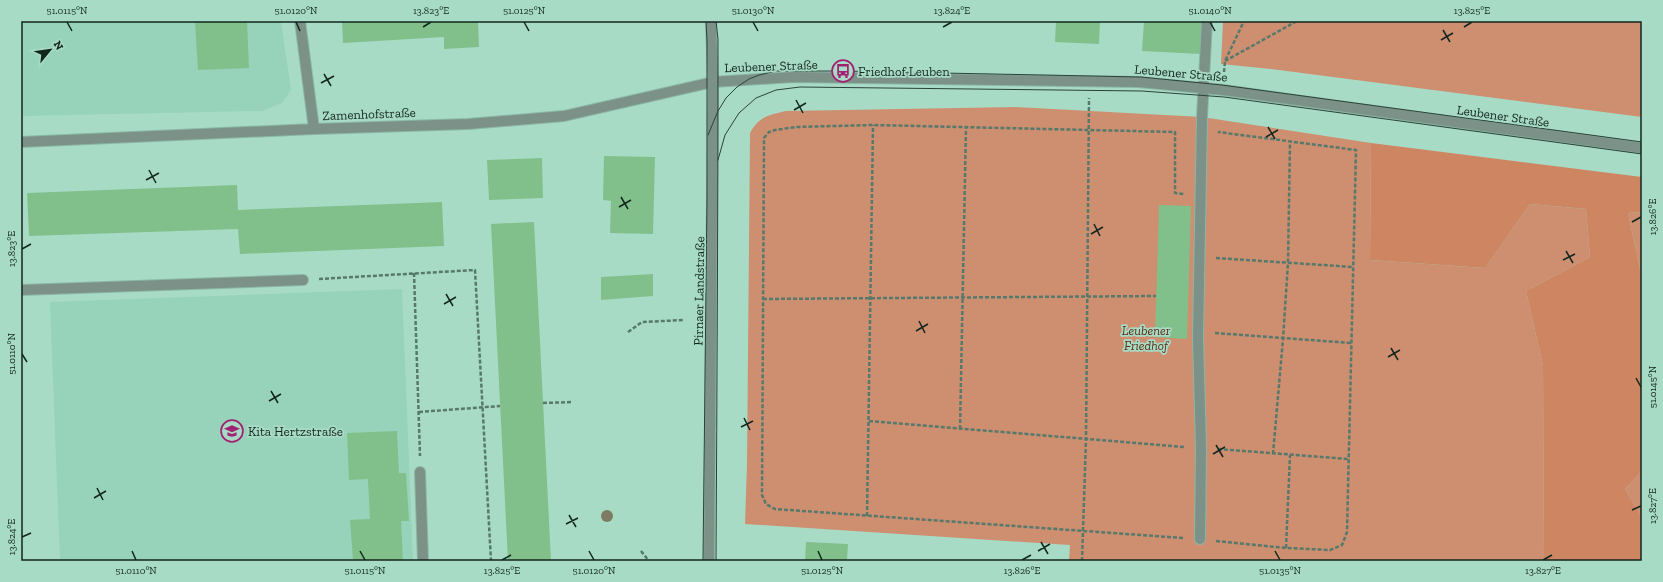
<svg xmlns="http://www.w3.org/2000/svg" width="1663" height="582" font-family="'Zilla Slab',serif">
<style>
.built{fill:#96d3ba}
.green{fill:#cd8f70}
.forest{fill:#cd8661}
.building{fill:#81c08a}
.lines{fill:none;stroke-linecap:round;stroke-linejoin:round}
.service-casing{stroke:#8ab7a5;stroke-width:12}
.minor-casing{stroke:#8ab7a5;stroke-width:12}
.tertiary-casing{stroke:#8ab7a5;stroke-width:12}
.path{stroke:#57796b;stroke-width:2.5;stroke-dasharray:4 2;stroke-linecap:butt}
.service{stroke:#7c9188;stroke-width:10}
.minor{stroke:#7c9188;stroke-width:10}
.tertiary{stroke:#7c9188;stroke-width:10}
.tram{stroke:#2a4339;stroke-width:1}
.tree{fill:#7e7b64}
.ticks{fill:none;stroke:#12261f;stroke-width:1.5}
.labels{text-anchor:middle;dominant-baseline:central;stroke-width:3.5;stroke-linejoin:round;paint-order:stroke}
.street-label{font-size:13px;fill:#12261f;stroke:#a8dbc6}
.poi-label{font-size:13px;fill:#12261f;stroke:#a8dbc6;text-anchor:start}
.park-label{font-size:13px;font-style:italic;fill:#5c2d13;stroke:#a8dbc6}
.neatline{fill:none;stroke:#12261f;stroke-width:1.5}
.ticks-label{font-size:10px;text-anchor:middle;fill:#12261f}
</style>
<rect width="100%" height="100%" fill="#a8dbc6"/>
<!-- built -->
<path class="built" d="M21,21H281L291,90L282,103L262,111L21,116Z
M402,289L413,561H60L50,302Z"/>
<!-- green -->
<path class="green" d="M1223,21H1642V117L1271,69L1221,64Z
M1016,107L1202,117L1371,143L1370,260L1485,268L1530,204L1586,209L1590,257L1526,291L1543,366L1544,561H1069L1070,545L745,524L747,465L750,133C759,116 769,115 786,111Z
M1642,212V278L1628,213Z
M1642,471V517L1625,489Z"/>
<!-- forest -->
<path class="forest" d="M1371,143L1642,177V212L1628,213L1642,278V471L1625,489L1642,517V561H1544L1543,366L1526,291L1590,257L1586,209L1530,204L1485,268L1370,260Z"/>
<!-- building -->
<path class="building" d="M195,21H247L249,68L198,70Z
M342,21H478L479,47L444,49V37L343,43Z
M1056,21H1100L1099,44L1055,42Z
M1144,21H1203L1201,54L1142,51Z
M604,156L655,157L653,234L610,233L611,201L603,200Z
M542,158L543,198L489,200L487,160Z
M237,185L238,210L442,202L444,246L240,254L238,229L29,236L27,193Z
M1159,205L1191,206L1187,339L1155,337Z
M534,222L551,561H508L491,224Z
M653,274V296L601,300V277Z
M397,431L399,473H406L409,521H401L403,561H353L350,520L370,519L368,479L349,480L347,433Z
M806,542L848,544L847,561H805Z"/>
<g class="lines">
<!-- service casing -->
<g class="service-casing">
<path id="service" d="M21,290L303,280
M420,472L423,561
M1200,539L1201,448L1198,337L1202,117L1207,21"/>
</g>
<!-- minor casing -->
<g class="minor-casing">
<path id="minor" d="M300,21L314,129
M21,142L314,129L468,124L564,116L713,82"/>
</g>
<!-- tertiary casing -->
<g class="tertiary-casing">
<path id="tertiary" d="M713,82L793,77L1138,82L1223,90L1642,148
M709,561L713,82L711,21"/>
</g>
<!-- path -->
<path class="path" d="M1225,61L1297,21
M1224,72L1225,61L1244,21
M1216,258L1353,267
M414,273L420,456
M319,279L475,270L491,561
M763,299L1156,296
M628,332L642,322L684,320
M1215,333L1351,343
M543,403L573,402
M419,412L500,406
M869,421L1184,447
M960,429L966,127
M1218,449L1348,459
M1273,454L1283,339L1288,263L1290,142
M867,516L873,125
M1183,538L775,509L766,504L762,495L764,138L769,132L775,130L796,127L873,125L1175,132V193L1184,194
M1216,541L1286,548L1330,550L1342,545L1347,532L1356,150L1218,132
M1286,548L1290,455
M641,551L649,561
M1082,561L1086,439L1089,98"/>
<!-- service -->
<use href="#service" class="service"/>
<!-- minor -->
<use href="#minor" class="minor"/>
<!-- tertiary -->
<use href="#tertiary" class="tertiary"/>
<!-- tram -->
<path class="tram" d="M708,135L718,111L726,98L737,87L749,79L759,75L776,71H843L1141,77L1222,85L1642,142
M718,160L725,135L739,113L756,98L776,90L800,87L1142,91L1224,97L1642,154
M703,561L707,196V42L706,21
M716,561C717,387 718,213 718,39L716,21"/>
</g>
<!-- trees -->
<circle class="tree" cx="607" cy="516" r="6"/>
<!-- ticks -->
<path class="ticks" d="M67,22L72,31M296,22L300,31M524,22L529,31M753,22L758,31M1210,22L1215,31M423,27L431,22M943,27L952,22M1464,27L1472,22M1443,30L1450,42M1441,40L1453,33M324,74L331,86M321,83L334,76M796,100L803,113M794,110L806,103M1268,127L1275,139M1266,137L1278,130M149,170L156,183M146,180L159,173M621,197L628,209M619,207L631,200M1632,222L1641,217M1094,224L1100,236M1091,234L1103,227M22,249L31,244M1566,251L1573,263M1563,260L1575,254M446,294L453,306M444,304L456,297M919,321L925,333M916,331L928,324M1391,348L1398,360M22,354L27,362M1388,357L1400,350M1636,378L1641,387M271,391L278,403M269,401L281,394M744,418L750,430M741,427L753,421M1216,445L1223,457M1213,454L1225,447M97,488L103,500M94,498L106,491M1632,510L1641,506M569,515L576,527M566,524L578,518M22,537L31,533M1041,542L1048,554M132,551L136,560M360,551L365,560M589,551L594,560M818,551L822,560M1038,551L1050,544M1275,551L1280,560M502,560L511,555M1022,560L1031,555M1543,560L1552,555"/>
<!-- icons -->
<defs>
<g id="bus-ring" transform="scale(1.15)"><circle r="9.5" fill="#a8dbc6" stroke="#a22272" stroke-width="1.5"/><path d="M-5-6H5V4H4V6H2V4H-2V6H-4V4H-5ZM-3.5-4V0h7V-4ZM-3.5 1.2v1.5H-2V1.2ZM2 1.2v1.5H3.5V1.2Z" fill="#a22272"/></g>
<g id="school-ring" transform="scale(1.15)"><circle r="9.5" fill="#a8dbc6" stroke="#a22272" stroke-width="1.5"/><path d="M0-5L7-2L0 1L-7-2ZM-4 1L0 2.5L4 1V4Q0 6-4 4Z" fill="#a22272"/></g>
</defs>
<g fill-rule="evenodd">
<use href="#bus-ring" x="843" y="71"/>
<use href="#school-ring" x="232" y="431"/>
</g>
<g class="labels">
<!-- street labels -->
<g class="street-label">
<text transform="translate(771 66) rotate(-2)">Leubener Straße</text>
<text transform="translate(1181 73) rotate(5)">Leubener Straße</text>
<text transform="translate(369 114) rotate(-2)">Zamenhofstraße</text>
<text transform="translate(1503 116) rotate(8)">Leubener Straße</text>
<text transform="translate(699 291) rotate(-89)">Pirnaer Landstraße</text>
</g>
<!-- poi labels -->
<g class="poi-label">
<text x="858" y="71">Friedhof Leuben</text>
<text x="248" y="431">Kita Hertzstraße</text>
</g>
<!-- park labels -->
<g class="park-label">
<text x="1146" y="330">Leubener<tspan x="1146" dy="15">Friedhof</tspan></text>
</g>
</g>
<!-- border -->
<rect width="1663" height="582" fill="none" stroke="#a8dbc6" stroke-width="44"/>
<!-- north arrow -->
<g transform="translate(50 50) rotate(61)" stroke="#a8dbc6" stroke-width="3" paint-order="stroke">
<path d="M0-3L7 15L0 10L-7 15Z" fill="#12261f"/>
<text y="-6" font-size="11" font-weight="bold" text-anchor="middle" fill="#12261f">N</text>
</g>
<rect x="22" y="22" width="1619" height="538" class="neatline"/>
<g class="ticks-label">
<text x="67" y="14">51.0115°N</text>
<text x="296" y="14">51.0120°N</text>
<text x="431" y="14">13.823°E</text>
<text x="524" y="14">51.0125°N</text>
<text x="753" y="14">51.0130°N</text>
<text x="952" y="14">13.824°E</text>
<text x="1210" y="14">51.0140°N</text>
<text x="1472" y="14">13.825°E</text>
<text transform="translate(1652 217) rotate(-90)" y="4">13.826°E</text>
<text transform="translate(11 249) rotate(-90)" y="4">13.823°E</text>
<text transform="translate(11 354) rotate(-90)" y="4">51.0110°N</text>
<text transform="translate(1652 387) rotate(-90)" y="4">51.0145°N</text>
<text transform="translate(1652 506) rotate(-90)" y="4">13.827°E</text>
<text transform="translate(11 537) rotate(-90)" y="4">13.824°E</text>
<text x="136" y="574">51.0110°N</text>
<text x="365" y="574">51.0115°N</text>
<text x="502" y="574">13.825°E</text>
<text x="594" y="574">51.0120°N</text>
<text x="822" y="574">51.0125°N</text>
<text x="1022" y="574">13.826°E</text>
<text x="1280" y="574">51.0135°N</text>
<text x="1543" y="574">13.827°E</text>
</g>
</svg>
